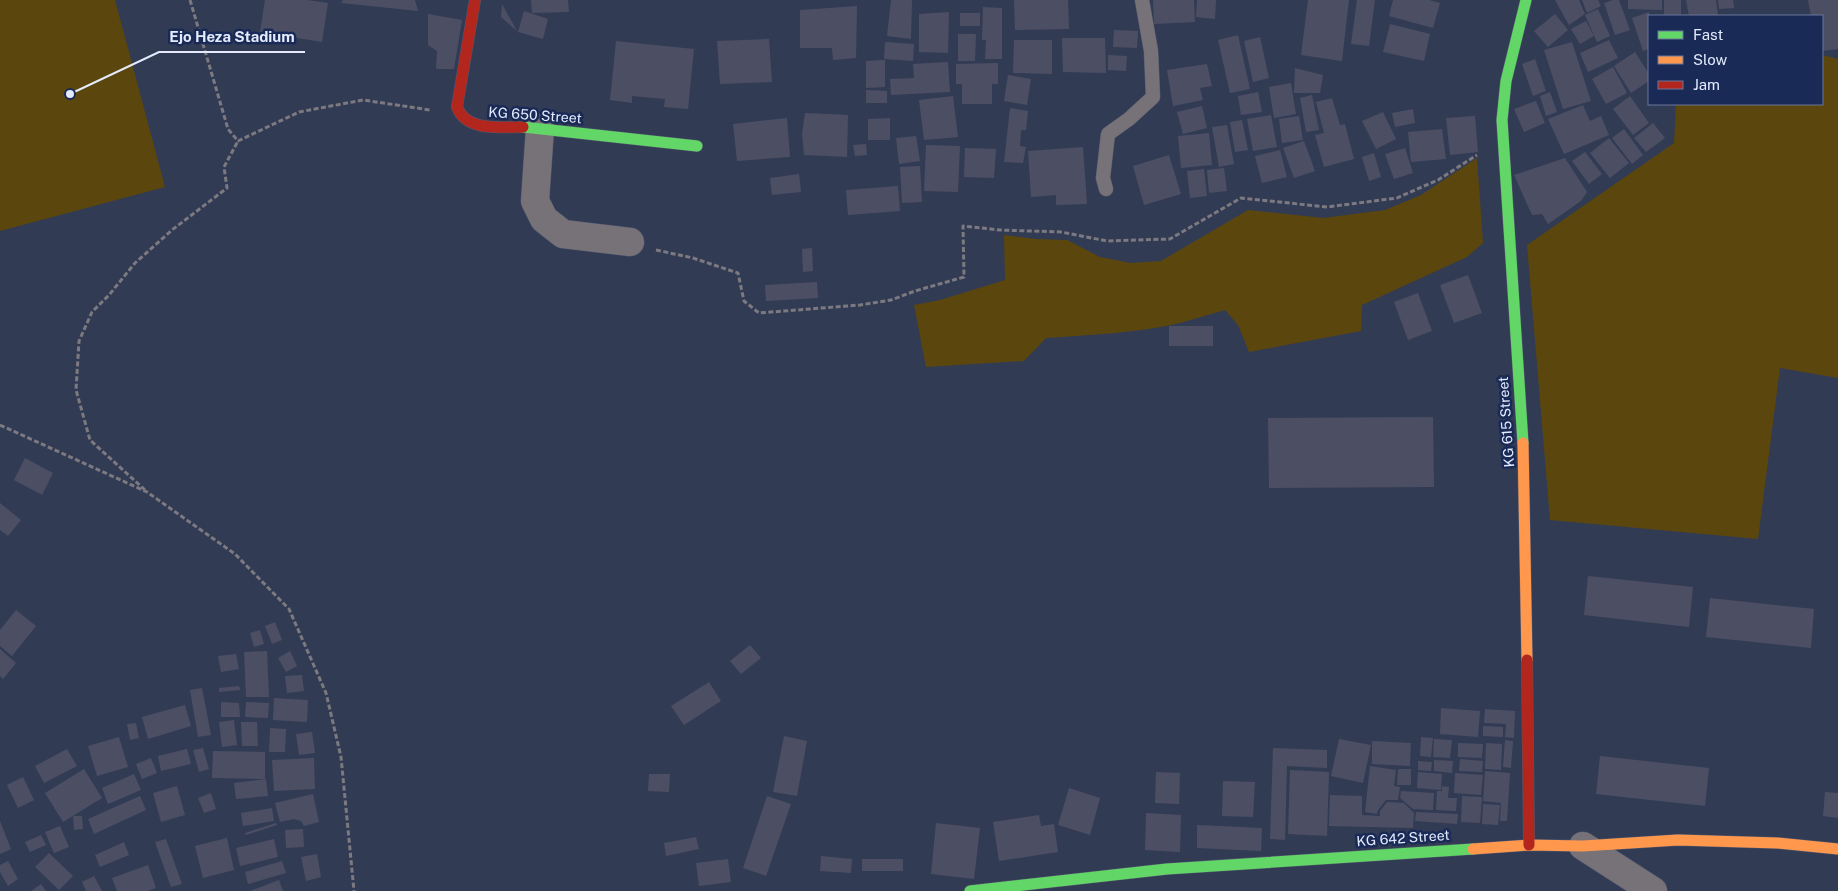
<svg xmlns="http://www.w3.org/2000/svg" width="1838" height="891" font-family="'Public Sans',sans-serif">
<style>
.green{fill:#5b470d}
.building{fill:#4c4f64}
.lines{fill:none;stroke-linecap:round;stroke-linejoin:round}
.lane-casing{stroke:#51596d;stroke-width:15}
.street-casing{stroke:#51596d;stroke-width:29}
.fast-casing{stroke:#51596d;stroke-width:12}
.slow-casing{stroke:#51596d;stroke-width:12}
.jam-casing{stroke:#51596d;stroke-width:12}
.path{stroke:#7c7980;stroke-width:3;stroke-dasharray:5 2.5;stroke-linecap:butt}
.lane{stroke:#777178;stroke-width:14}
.street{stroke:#777178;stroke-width:28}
.fast{stroke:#63d668;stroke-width:11}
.slow{stroke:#ff974d;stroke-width:11}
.jam{stroke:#b3261e;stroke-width:11}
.labels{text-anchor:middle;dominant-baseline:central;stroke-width:5;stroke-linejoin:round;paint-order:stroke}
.street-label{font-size:14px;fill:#e4ebfd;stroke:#1a2a57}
.leader{fill:none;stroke:#e4ebfd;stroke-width:2}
.callout-dot{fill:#e4ebfd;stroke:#1a2a57;stroke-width:2}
.callout-label{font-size:15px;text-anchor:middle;font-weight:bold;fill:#e4ebfd;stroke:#1a2a57;stroke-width:5;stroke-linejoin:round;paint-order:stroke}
</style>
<rect width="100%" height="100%" fill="#323b54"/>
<!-- green -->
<path class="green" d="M0,0H115L165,187L0,231Z
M1822,55L1838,59V378L1780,368L1758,539L1550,520L1527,245L1674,143L1676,104H1822Z
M1477,158L1483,243L1467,257L1362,305L1361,331L1249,352L1238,325L1225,310C1210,314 1195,319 1180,323C1136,333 1090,335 1046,338L1024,361L926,367L914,305L940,300L1005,280L1004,235L1036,239L1067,240L1100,257L1131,263L1161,261L1248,210L1323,218L1385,210L1421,195Z"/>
<!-- building -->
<path class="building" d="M265,0H307L328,3L322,42L260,32Z
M343,0H415L418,11L341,3Z
M531,0H568L569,12L532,13Z
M891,0H912L911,39L887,36Z
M1014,0H1068L1069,29L1015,30Z
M1153,0H1194L1195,22L1154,24Z
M1197,0H1216L1215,19L1196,17Z
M1308,0H1349L1342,61L1301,55Z
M1357,0H1375L1369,46L1351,44Z
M1393,0H1429L1440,3L1433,28L1389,16Z
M1555,0H1579L1585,14L1569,25Z
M1582,0H1598L1601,6L1587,13Z
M1613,0H1619L1630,30L1615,35L1604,3Z
M1628,0H1662V10L1628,9Z
M1664,0H1681V16H1664Z
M1686,0H1716L1718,16H1689Z
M1718,0H1733L1734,8L1719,9Z
M1808,0H1838V49L1822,51V16H1811Z
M502,4L517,31L501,17Z
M857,6L856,58L833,60L832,48H800V10Z
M983,7L1002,8V59H985L986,40H982Z
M1598,9L1610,36L1597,42L1585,15Z
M524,11L548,19L543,39L518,32Z
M949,12L948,53L919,52V14Z
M1649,12L1650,16L1649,49L1643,51L1632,18Z
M960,13H980V26H960Z
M428,14L462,20L454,69H436L437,51L428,45Z
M1555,14L1568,30L1548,47L1534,31Z
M1586,21L1594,36L1580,44L1571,29Z
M1390,24L1430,34L1424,61L1383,52Z
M1114,30L1138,31L1137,48L1113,47Z
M958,34H976L975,61H958Z
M1238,35L1250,89L1230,93L1218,40Z
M1260,37L1269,78L1253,82L1244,41Z
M1062,38H1105L1106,73L1063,72Z
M769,39L772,82L720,84L717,41Z
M1014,40H1052V74L1013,73Z
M1609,40L1618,58L1588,72L1580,53Z
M616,41L694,49L688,109L664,107L665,99L632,96V103L610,100Z
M885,42L914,44L913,61L884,59Z
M1572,42L1591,101L1563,109L1544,50Z
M1635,52L1649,74V81L1631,93L1614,66Z
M1108,55L1127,56L1126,71L1108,70Z
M1535,59L1546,91L1533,96L1522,64Z
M885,60V87L866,88V61Z
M948,62L950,92L891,95L890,79L914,78L913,64Z
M998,63V84H992V104H962V84H956V64Z
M1207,64L1212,86L1200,88L1203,100L1173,106L1167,70Z
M1613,67L1627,93L1606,104L1592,79Z
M1295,68L1323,75L1320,93H1294Z
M1008,75L1031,79L1027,105L1004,101Z
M1291,83L1296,114L1274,118L1269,87Z
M866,90L887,91V103H866Z
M1258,92L1262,112L1241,115L1238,96Z
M1550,92L1557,112L1546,116L1540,96Z
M1312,95L1319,130L1306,132L1300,98Z
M953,96L958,137L924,140L919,100Z
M1630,96L1649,123L1633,135L1613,109Z
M1332,98L1340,125L1345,124L1354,159L1324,167L1315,135L1324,133L1316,102Z
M1536,101L1545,123L1524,132L1514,109Z
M1583,105L1590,121L1601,116L1609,135L1564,154L1548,119Z
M1202,106L1207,128L1183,134L1177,112Z
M1010,108L1028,111L1026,130H1021L1020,146L1026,147L1023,163L1004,162Z
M1413,109L1415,123L1395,127L1392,113Z
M1383,112L1396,139L1376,149L1362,121Z
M805,113L848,115L847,157L804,155L802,134Z
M1271,115L1277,147L1253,151L1247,119Z
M1299,116L1303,140L1282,143L1279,119Z
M1475,116L1478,152L1450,155L1446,118Z
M787,118L790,157L737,161L733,124Z
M890,118V140H868V119Z
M1242,120L1248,150L1235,152L1230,122Z
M1653,123L1665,138L1646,152L1634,138Z
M1227,125L1234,164L1219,167L1212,127Z
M1442,129L1446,159L1411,162L1408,132Z
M1624,129L1643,155L1632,164L1612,138Z
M1209,133L1212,165L1181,168L1178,136Z
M916,136L920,161L899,164L896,138Z
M1609,138L1629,163L1610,178L1590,153Z
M1304,141L1315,171L1294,178L1283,148Z
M866,144L867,155L855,156L853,145Z
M926,145L960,146L958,192L924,191Z
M1083,147L1087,204L1056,205V195L1031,197L1028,151Z
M965,148L996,149L994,178L964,177Z
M1405,148L1413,173L1394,179L1385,154Z
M1280,150L1287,177L1262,183L1255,156Z
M1585,152L1602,174L1589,184L1572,161Z
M1374,153L1381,177L1369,181L1362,157Z
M1169,155L1181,194L1144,205L1133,166Z
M1565,158L1587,192L1581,201L1548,224L1542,214L1532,215L1514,175Z
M920,166L922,202L902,203L900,167Z
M1224,168L1227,191L1209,193L1207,170Z
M1204,169L1207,196L1190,198L1187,171Z
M799,174L801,192L772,195L770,178Z
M898,186L900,211L848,215L846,190Z
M812,248L813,271L803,272L802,249Z
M1468,275L1482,313L1454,323L1440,285Z
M817,282L818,298L766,301L765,285Z
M1418,293L1432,331L1408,340L1394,302Z
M1169,326H1213V346H1169Z
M1433,417L1434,487L1269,488L1268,418Z
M25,458L53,473L42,495L14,480Z
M0,503L21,520L8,536L0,530Z
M1588,576L1693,587L1689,627L1584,615Z
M1710,598L1814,609L1811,648L1706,637Z
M16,610L36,626L12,656L0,646V630Z
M275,622L282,640L272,644L265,626Z
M260,630L264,644L254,647L250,633Z
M750,645L761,658L741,674L730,661Z
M0,649L16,663L3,679L0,676Z
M267,651L269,697H246L244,652Z
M290,651L297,666L286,672L278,658Z
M236,654L239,669L221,672L218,656Z
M302,675L304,691L287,693L285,676Z
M709,682L721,701L684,725L671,706Z
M239,686L240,690L219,692V688Z
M202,688L211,735L198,737L190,690Z
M274,698L308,700L307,722L273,720Z
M221,702L239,703L240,717H221Z
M246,702L269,703L268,718L245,717Z
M185,705L191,726L148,739L142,717Z
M1441,708L1480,711L1478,737L1440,734Z
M1485,709L1515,711L1514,738L1505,737L1506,724L1484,723Z
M234,720L237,745L222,747L219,722Z
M241,722H257L258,746H242Z
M136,723L139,738L130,740L127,724Z
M1483,726L1503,727V737L1483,736Z
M270,728L286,729L285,752H269Z
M312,732L315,753L299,755L296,734Z
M784,736L807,741L797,796L773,792Z
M119,737L128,767L97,776L88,746Z
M1421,737L1433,738L1431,757L1420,756Z
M1339,739L1371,745L1363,783L1331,776Z
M1434,739L1452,740L1450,758L1433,757Z
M1505,740L1513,741L1511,768L1503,767Z
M1372,741L1411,743L1410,766L1372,764Z
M1458,743L1483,744L1482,758L1458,757Z
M1486,743L1502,744L1501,770L1485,769Z
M203,748L209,769L199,772L193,750Z
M1273,748L1327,750V768L1287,766L1285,840L1270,839Z
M67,749L77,766L44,783L35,766Z
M187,749L191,764L161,771L158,756Z
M213,751L265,752V779L212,778Z
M1600,756L1709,768L1705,806L1596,794Z
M151,758L157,773L142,779L136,764Z
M314,758L315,789L274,791L272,760Z
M1460,759L1483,761L1482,772L1459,771Z
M1434,760L1453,761L1452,773L1434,771Z
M1418,761L1432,762L1431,771L1418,770Z
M1370,766L1396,770L1394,786L1400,787L1398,800H1386L1378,810L1377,814L1365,812Z
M84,769L102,798L63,822L45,793Z
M1398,769H1411V785H1397Z
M1290,770L1329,772L1327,836L1288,834Z
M1485,771L1510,773L1507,821H1500L1501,803L1483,801Z
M1156,772L1180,773L1179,804L1155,803Z
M1418,772L1442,774L1441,790L1417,788Z
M1455,773L1483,775L1481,795L1454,793Z
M134,774L141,790L108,804L102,788Z
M649,774H670L669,792L648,791Z
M23,777L34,800L18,808L7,785Z
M266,779L268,796L236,799L234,783Z
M1223,781L1255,782L1253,817L1222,816Z
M177,786L185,815L161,822L153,793Z
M1442,786L1449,787L1448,798H1457L1456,811L1436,810L1437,791H1442Z
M1069,788L1100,798L1090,835L1058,825Z
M1401,791L1434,793L1433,810L1413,809L1400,798Z
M1825,792L1838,793V818L1823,816Z
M211,793L216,809L204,813L198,798Z
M313,794L319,822L304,826L301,821L294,819L280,822L275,803Z
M1330,795L1362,796V815L1380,816V811L1387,802L1404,803L1414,813L1413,828L1329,826Z
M140,796L146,810L94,834L88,819Z
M767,796L791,804L766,876L743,868Z
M1462,796L1482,797L1480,823L1461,822Z
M1483,804L1500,805L1498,825L1482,824Z
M272,808L274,821L243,826L241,813Z
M1416,812L1458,814L1457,824L1415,821Z
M1146,813L1181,815L1180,852L1145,850Z
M1039,815L1041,826L1054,824L1058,852L999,861L993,822Z
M73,816H82L83,829L74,830Z
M0,821L11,849L0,854Z
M276,823L277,825L246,835L245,833Z
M936,823L980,828L974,879L931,874Z
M1197,825L1262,828L1261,851L1197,848Z
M60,826L69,847L54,853L45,832Z
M303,829L304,847L286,848L285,830Z
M41,835L46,845L30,852L25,842Z
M696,837L699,849L666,856L664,843Z
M227,838L234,870L203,878L195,846Z
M166,839L182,884L171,887L155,842Z
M274,839L278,857L240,866L236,848Z
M124,842L129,855L100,867L95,855Z
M49,853L73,876L59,890L35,867Z
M317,854L321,877L306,881L301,857Z
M821,856L852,859L851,873L820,871Z
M728,859L731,882L699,886L696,863Z
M862,859H903V871H862Z
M8,861L18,879L8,886L0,872V865Z
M282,861L286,873L248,884L245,872Z
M148,865L156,888L147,891H117L112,878Z
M94,876L102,891H86L82,882Z
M279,880L283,891H250Z
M41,884L46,891H31Z"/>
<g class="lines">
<!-- lane casing -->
<g class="lane-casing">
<path id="lane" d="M1106,189L1103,178L1108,134L1129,119L1153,97L1151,51L1142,0"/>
</g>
<!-- street casing -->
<g class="street-casing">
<path id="street" d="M540,128L535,201L544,219L563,234L630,242
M1583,846L1653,891"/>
</g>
<!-- fast casing -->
<g class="fast-casing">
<path id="fast" d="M523,127L697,146
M1523,443L1502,120L1506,81L1526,0
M970,891L1167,869L1473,849"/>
</g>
<!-- slow casing -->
<g class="slow-casing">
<path id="slow" d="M1523,443L1527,660
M1473,849L1529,845L1583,846L1678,840L1777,843L1838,849"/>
</g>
<!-- jam casing -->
<g class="jam-casing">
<path id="jam" d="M475,0L457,107C466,132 501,127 523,127
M1527,660L1529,845"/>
</g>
<!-- path -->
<path class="path" d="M190,0L228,129L238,141L299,112L363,100L430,110
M656,250L693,258L738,273L744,301L759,313L860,305L891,300L915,291L964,277L963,226L1000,230L1061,232L1107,241L1170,239L1241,198L1327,207L1397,198L1438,180L1477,155
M0,425L147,492L235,554L289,609L326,693L341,757L354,891
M145,490L90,440L76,390L79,341L92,312L109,295L135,263L172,230L227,188L224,167L238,141"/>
<!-- lane -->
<use href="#lane" class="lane"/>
<!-- street -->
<use href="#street" class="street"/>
<!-- fast -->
<use href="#fast" class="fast"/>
<!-- slow -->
<use href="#slow" class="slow"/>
<!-- jam -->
<use href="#jam" class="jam"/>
</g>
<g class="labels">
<!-- street labels -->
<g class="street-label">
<text transform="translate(535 115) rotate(4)">KG 650 Street</text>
<text transform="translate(1506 422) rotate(-94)">KG 615 Street</text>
<text transform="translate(1403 838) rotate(-4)">KG 642 Street</text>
</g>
</g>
<!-- callouts -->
<path class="leader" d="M70 94L159 52H305"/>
<circle class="callout-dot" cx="70" cy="94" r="5"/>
<g class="callout-label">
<text x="232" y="42">Ejo Heza Stadium</text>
</g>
<!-- legend -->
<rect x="1648" y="15" width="175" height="90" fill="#1a2a57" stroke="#6b7799"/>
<rect x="1658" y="31" width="25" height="8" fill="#63d668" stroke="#6b7799"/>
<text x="1693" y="40" font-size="15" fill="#e4ebfd">Fast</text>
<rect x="1658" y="56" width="25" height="8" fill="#ff974d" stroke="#6b7799"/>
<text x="1693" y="65" font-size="15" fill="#e4ebfd">Slow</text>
<rect x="1658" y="81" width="25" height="8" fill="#b3261e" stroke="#6b7799"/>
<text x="1693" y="90" font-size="15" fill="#e4ebfd">Jam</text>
</svg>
